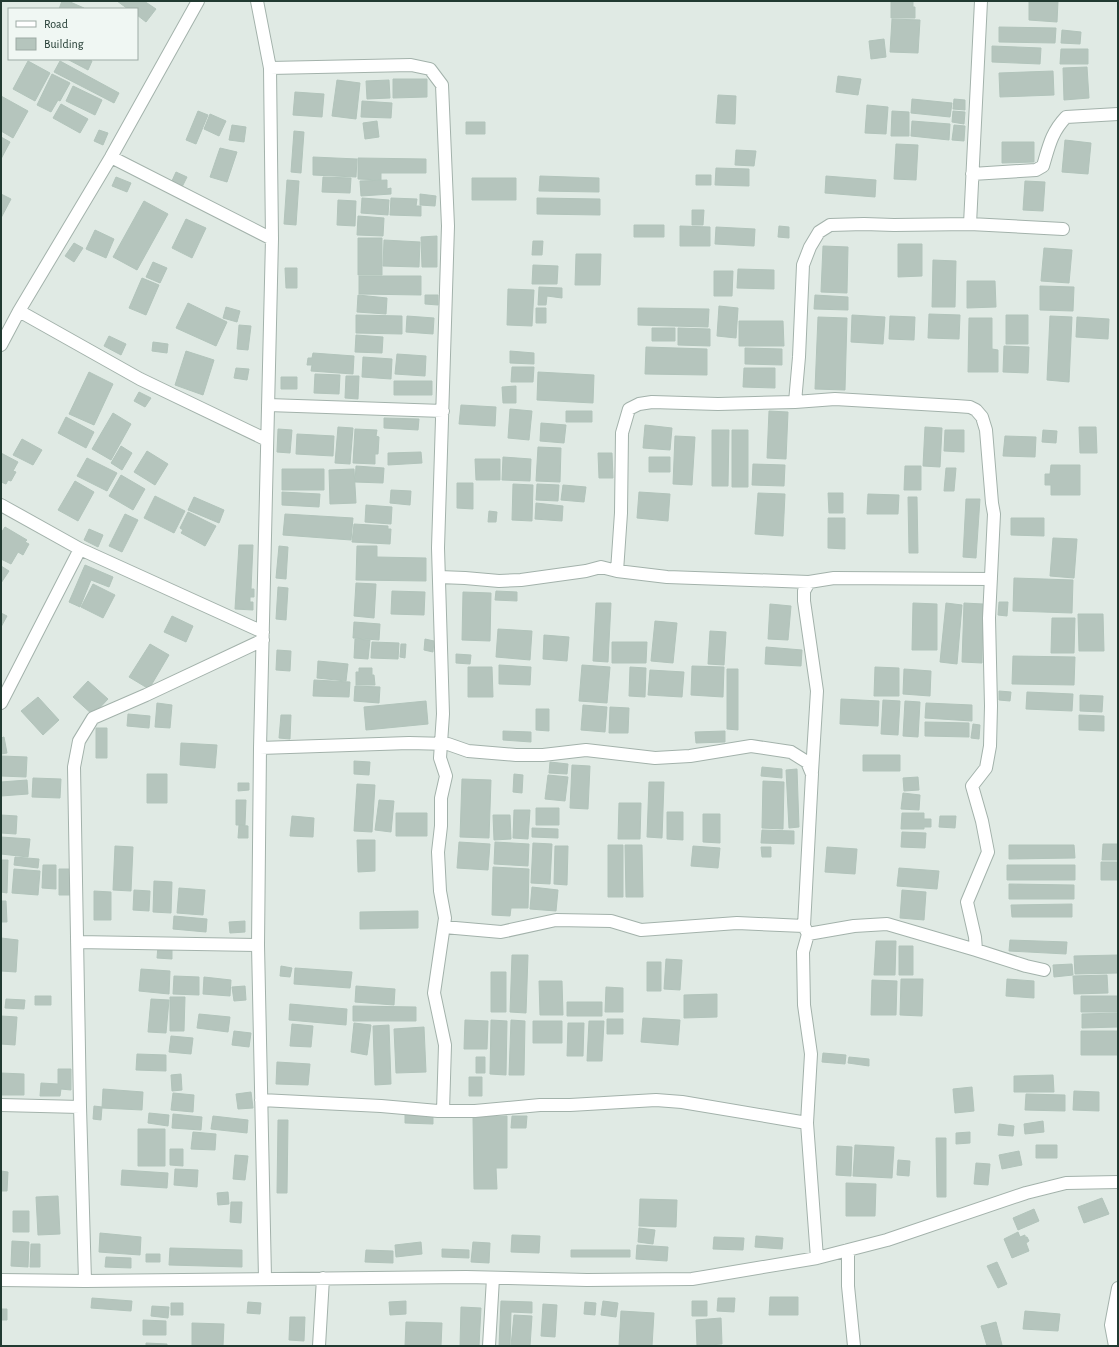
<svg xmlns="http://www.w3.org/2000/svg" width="1119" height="1347" font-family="'Alegreya Sans',sans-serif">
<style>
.building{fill:#b5c5bd;stroke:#b2c4bb}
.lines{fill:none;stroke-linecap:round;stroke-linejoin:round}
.minor-casing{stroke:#a3b2ab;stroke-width:14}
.minor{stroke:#fff;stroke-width:12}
</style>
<rect width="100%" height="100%" fill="#e0eae4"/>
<!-- building -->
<path class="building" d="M62,1H68L84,8L83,9H59Z
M117,1H144L156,9L146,22L137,15V9H128Z
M891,1H913V7H915V18H891Z
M1029,1H1058L1057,22L1029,20Z
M892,19L920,20L918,53L890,52Z
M999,27L1056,28L1055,43L999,42Z
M1062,30L1081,32L1080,44L1061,43Z
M884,39L886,57L871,59L869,41Z
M992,46L1041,48L1040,64L992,62Z
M1061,49H1088V64H1060Z
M67,59H90V60L92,61L88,70Z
M28,61L50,73L35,101L13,89Z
M60,61L119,93L114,103L54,72Z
M1087,67L1089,98L1064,100L1063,68Z
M1053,71L1054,95L1000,97L999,73Z
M52,74L70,83L60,101L58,100L51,112L37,105Z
M838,76L861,79L858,95L836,92Z
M393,79H427V97L393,98Z
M337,80L360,83L356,119L332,116Z
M389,80L390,98L367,99L366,81Z
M73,86L102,100L95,115L66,101Z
M295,92L324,94L322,117L293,115Z
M718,95L736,96L735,124L716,123Z
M1,96L28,111L13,138L1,131Z
M912,99L952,103L950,117L911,113Z
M954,99L965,100V110L953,109Z
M362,101L392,103L391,118L361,117Z
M61,104L88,119L80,133L53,118Z
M867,105L888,107L886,134L865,133Z
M198,111L208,115L196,144L186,140Z
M892,111L909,112V136H891Z
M953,111L965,112L964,124L952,122Z
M210,114L226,121L219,136L204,129Z
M377,121L379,137L365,139L363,123Z
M912,121L950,124L949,140L911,136Z
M466,122H485V134H466Z
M232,125L246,127L244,142L229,140Z
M954,125L965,126L964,141L952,140Z
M99,130L108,133L103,145L94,141Z
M294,131L304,132L301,173L291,172Z
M1,137L10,142L1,159Z
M1065,140L1091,143L1088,174L1062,172Z
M1002,142H1034V162L1002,163Z
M896,144L918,145L916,180L894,179Z
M220,148L237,152L227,182L210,177Z
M736,150L756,151L754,166L735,165Z
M313,157L357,159L356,177L313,175Z
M358,158L426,159V173H381V180L358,179Z
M716,168L749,169V186L715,185Z
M176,172L187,177L182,187L171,183Z
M696,175H711V185H696Z
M540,176L599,178V192L539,191Z
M826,176L876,180L875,197L825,193Z
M116,177L131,183L127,192L112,186Z
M323,177L351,178L350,193L322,192Z
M472,178H516V200H472Z
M287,180L299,181L296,225L284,224Z
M387,180V189L391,188V194L361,196L360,181Z
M1025,181L1045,182L1043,211L1023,210Z
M1,194L11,199L1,218Z
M420,194L436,196L435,206L420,205Z
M362,198L389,200L388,215L361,213Z
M391,198L417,199L416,206H421V216L390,215Z
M537,198L600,199V215L537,214Z
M338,200L356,201L355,226L337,225Z
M144,201L168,214L137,270L113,257Z
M692,210H704L703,225H692Z
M358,216L384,218L383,236L357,235Z
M186,219L206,228L192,258L172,248Z
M634,225H664V237H634Z
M680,226L710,227V246H680Z
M779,226L789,227V238L778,237Z
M716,227L755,229L754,246L715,244Z
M95,230L114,239L106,258L86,249Z
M437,236V267H422L421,237Z
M358,238H382V275H358Z
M384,240L420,242L419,267L383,266Z
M533,241H543L542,255H532Z
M74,243L83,248L74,262L65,256Z
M898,244H922V276L898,277Z
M823,246L848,247L847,293L821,292Z
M1044,248L1072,250L1069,283L1041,281Z
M576,254H601L600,285H575Z
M933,260L956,261L955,307H932Z
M153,262L167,268L160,283L146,277Z
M533,265L558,266L557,284H532Z
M285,268H297V288H286Z
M738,269L774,270V289L737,288Z
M714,271H733L732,296H714Z
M359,276H421V295L359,294Z
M142,278L159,285L146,315L129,308Z
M967,281H995L996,307L967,308Z
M1040,286L1074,287L1073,311L1040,310Z
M539,287L562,288V298L547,296L546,305H538Z
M508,289L534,290L532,326L507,325Z
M358,295L387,298L386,314L357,312Z
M425,295H438V305L425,304Z
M815,295L848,297V310L814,309Z
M188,303L227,322L216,346L176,328Z
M719,306L738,308L736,338L717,336Z
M226,307L240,311L237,322L223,318Z
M536,308H546V323H536Z
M638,308L709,309L708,327L638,325Z
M929,314L960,315L959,339L928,338Z
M356,315L402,316V334L356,333Z
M852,315L885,317L883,344L851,342Z
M1006,315H1028V344H1006Z
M407,316L434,318L433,334L406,332Z
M890,316L915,317L914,340L889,339Z
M1050,316L1072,317L1069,382L1047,380Z
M818,317L847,318L845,390L815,389Z
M1077,317L1109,319L1108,339L1076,337Z
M969,318H992V349L998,350V372H968Z
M739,321H783L784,346H739Z
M239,325L251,326L248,350L237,349Z
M652,328H675V341H652Z
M678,328L710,329V346L678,345Z
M356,335L383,337L382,353L355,352Z
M109,336L126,344L121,355L104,346Z
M153,342L168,344L167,353L152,351Z
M1004,346L1029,347L1028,373L1003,372Z
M646,347L707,349V375L645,374Z
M745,348L782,349V365L745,364Z
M186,351L214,360L203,395L175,385Z
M510,351L534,353V364L510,363Z
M313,353L354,356L353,374L311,371L312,365H307L308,358H312Z
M397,354L426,356L425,376L395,374Z
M363,357L392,359L391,379L362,377Z
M512,367H534L533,382H511Z
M236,368L249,369L247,380L234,378Z
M744,368H775V388L743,387Z
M89,372L113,384L94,425L69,414Z
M538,372L594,375L593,403L537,400Z
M315,374L340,375L339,394L314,393Z
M346,376H359L358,399L345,398Z
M281,377H297V389H281Z
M394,381H432V395H394Z
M516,386V403H503L502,387Z
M139,392L151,398L145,407L134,401Z
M461,405L496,407L495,426L459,424Z
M510,409L532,411L529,440L508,438Z
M566,411H592V422H566Z
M769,411L788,412L786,459L767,458Z
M113,413L131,424L111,460L92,449Z
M66,417L94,432L86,448L58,433Z
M384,418L419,419L418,430L384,428Z
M541,423L566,425L564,443L540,441Z
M645,425L672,428L670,450L643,448Z
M338,427L353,428L350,464L335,463Z
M925,427L942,428L940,467L923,466Z
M1079,427H1096L1097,453H1080Z
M278,429L292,430L290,453L277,452Z
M355,429L377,430L376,436L379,437L378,454H375V464L353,463Z
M712,430H729L728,486H712Z
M732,430H748V487H732Z
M945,430H964V452L944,451Z
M1043,430L1057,431L1056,443L1042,442Z
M297,434L334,436L333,456L296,454Z
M675,436L695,437L692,485L673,484Z
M1005,436L1036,437L1035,457L1003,456Z
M22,439L42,450L33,465L13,455Z
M121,446L132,453L122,470L111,463Z
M538,447L561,448L560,482L536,481Z
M147,451L168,464L155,485L134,472Z
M421,452L422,463L388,465V453Z
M1,453L18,462L13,471L16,472L11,481L8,480L6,484L1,482Z
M598,453H612L613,478H599Z
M503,457L531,459L530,481L502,480Z
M649,457H670V472H649Z
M87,458L117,473L107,491L77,476Z
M475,459H500V480H476Z
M753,464L785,465L784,486L752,485Z
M1051,465H1080V495H1051V485H1045V474H1050Z
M356,466L384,468L383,483L355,482Z
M905,466H921V490H904Z
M946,468H956L954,491H944Z
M282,469H324V490H282Z
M354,469L356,503L330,504L329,470Z
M121,475L145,489L133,510L109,496Z
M75,481L94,492L78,521L58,510Z
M457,483H473V509L457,508Z
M513,484L533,485L532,521L512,520Z
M537,484L559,485L558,501L536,500Z
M563,485L586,487L584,502L561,500Z
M391,490L411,491L410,505L390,503Z
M282,492L320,494L319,507L282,505Z
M639,492L670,494L668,521L637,518Z
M758,493L785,494L783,536L755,534Z
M828,493H843V513H829Z
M868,494L899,495L898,514H867Z
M155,496L185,511L174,533L144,518Z
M194,497L224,510L219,523L188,510Z
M908,497H917L918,553H909Z
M966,499H980L976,558L963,557Z
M536,503L563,506L562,521L535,519Z
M366,505L392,507L391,524L365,522Z
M489,511L497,512L496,522H488Z
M188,512L216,526L205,546L181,533L183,530L180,528Z
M125,514L138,520L122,552L109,546Z
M285,514L353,518L351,540L283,535Z
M828,518H845V549L828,548Z
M1011,518H1044V536L1011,535Z
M354,524L388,526V529H391L390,544L352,542Z
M5,527L27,540L25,542L29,544L23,555L18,552L11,564L1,559V533Z
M89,529L103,535L98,547L84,540Z
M1053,538L1077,539L1074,578L1050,576Z
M239,545H253L251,589H254V597H250V602H253V610L235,609Z
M279,546L288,547L286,579L276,578Z
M357,546H377V557L426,558V581L356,580Z
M85,565L113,577L109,587L91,580L80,607L69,602Z
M1,566L9,571L1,583Z
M1014,578L1073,580L1072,613L1013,611Z
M356,583L376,584L374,618L354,616Z
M93,584L115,595L103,618L81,607Z
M278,587L288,588L286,620L276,619Z
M392,591L425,592L424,615L391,614Z
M496,591L517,592V601L495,600Z
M463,592L491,593L490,641L462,640Z
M999,602H1008L1007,616L998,615Z
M596,603H611L608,662L593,661Z
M913,603L937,604V650H912Z
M946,603L962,605L957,664L940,662Z
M964,603L983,604L982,663L962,662Z
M770,604L791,606L788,640L768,639Z
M1,613L7,616L1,627Z
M1078,614H1103L1104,651H1079Z
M172,616L193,626L186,642L164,632Z
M1052,618H1075L1074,653H1051Z
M655,621L677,623L673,663L651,661Z
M354,622L380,624L379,640L353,638Z
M498,629L532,631L530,660L496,657Z
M710,631L726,632L724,665L708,664Z
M544,635L569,637L567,661L543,659Z
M355,639L370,640L368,659L354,658Z
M425,639L434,641L433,652L424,650Z
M372,642L399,643L398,659L371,658Z
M612,642H647L646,663H612Z
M150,644L169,655L149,689L129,677Z
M401,644H406L405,658L400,657Z
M766,647L802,650L801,666L765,664Z
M277,650L291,651L290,671L276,670Z
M456,654L471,655L470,664L456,663Z
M1013,656L1075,657L1074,685L1012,684Z
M318,661L348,664L346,681L317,678Z
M499,665L531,667L530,685L499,684Z
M582,665L610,667L607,703L579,701Z
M692,666L724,667L723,697L691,695Z
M468,667H492L493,697H468Z
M630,667L646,668L645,697L629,696Z
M875,667L899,668V696H874Z
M359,668H372V675H374L375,685H356V672H359Z
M727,669H738V730L727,729Z
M904,669L931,671L930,696L903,694Z
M650,670L684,672L682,697L648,695Z
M314,680L350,682L349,697L313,696Z
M88,681L108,699L93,715L73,697Z
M355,686L380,687L379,703L354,701Z
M999,691L1011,692L1010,701L999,700Z
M1027,692L1073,694L1072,711L1026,709Z
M1080,695L1103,696L1102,712L1080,711Z
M38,697L59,720L43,735L21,711Z
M841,699L879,701L878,726L840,724Z
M883,700L900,701L898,735L881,734Z
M426,701L428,724L366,730L364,707Z
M905,701L920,702L918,737L903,736Z
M157,703L172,705L170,728L155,727Z
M926,703L972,705V721L925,718Z
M583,705L607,707L605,732L581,730Z
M610,707L629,708L628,733H609Z
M536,709H549V731L536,730Z
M128,714L150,716L149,728L127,726Z
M281,715H291L290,739L279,738Z
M1079,715L1104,716V731L1079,730Z
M925,722L969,723V737L925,736Z
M973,724L980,725L979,739L971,738Z
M96,728H107V758H96Z
M503,731L531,732V742L503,740Z
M725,731V742L696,743L695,732Z
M4,737L7,753L1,754V738Z
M181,743L217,745L215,768L180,765Z
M863,755H900V771H863Z
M1,756L27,757L26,777L1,776Z
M354,761L370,762L369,775L354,774Z
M550,762L568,764L567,774L549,773Z
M572,765L590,766L588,809L570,808Z
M762,767L782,769V778L761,776Z
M797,769L799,827L789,828L786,770Z
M147,774H167V803H147Z
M514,774L523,775L522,793L513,792Z
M548,775L568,777L565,801L545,799Z
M918,777L919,790L904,791L903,778Z
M33,778L61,779L60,798L32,797Z
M462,779L491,780L489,838L460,837Z
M27,780L28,794L1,796V782Z
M763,781L784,782L783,829L762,828Z
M649,782H664L662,838L647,837Z
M238,783H249V790L238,791Z
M357,784L375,785L372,832L354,831Z
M903,793L920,795L919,810L901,809Z
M236,800H246L245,825H236Z
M379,800L394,801L391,832L375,830Z
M619,803H641L640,839H618Z
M536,808H559V825H536Z
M514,810H530L528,839L513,838Z
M667,812H683V840L667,839Z
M396,813H427V836H396Z
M902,813H924V819H931V827H924V829H901Z
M703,814H720V843L703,842Z
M1,815L17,816L16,834L1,833Z
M493,815H510L511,839L494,840Z
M292,816L314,818L313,837L290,836Z
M940,816H956L955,828L939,827Z
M239,825L248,826V838H238Z
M532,828L558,829V838L532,837Z
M762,830L794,831V844L761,843Z
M902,832L926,833L925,848L901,847Z
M1,837L30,839L28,857L1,854Z
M357,840H375V871L358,872Z
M459,842L490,844L488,870L457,868Z
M495,842L529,844L528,866L494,864Z
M533,843L552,844L550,884L531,883Z
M1103,844H1118V860H1102Z
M608,845H623V897H608Z
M625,845H642L643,897H626Z
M1009,845H1074L1075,858L1009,859Z
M115,846L133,847L131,891L113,890Z
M555,846H568L567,885L554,884Z
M693,846L720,848L718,868L691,866Z
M761,847H771V857H762Z
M827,847L857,849L855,874L825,872Z
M15,857L39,859L38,868L14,865Z
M1,860H8L7,893L1,892Z
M1101,862H1118V880H1101Z
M43,865H56V889L42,888Z
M1007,865H1075V880H1007Z
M493,867L529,869L528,908H511L510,916L492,915Z
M899,868L939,871L937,889L897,886Z
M14,869L40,871L38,895L12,893Z
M59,869H70V895H59Z
M154,881L172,882L171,913L153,912Z
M1009,884L1074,885V899H1009Z
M532,887L558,890L556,911L530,909Z
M179,888L205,890L203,915L177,913Z
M134,890L150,891L149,911L133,910Z
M902,890L926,892L924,920L900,918Z
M94,891L111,892V920H94Z
M1,901H6L7,922H1Z
M1072,904V917H1012L1011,905Z
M418,911V928L360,929V912Z
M174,916L207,919L206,932L173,929Z
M245,921V932L230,933L229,922Z
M1,938L18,940L16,972L1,971Z
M1010,940L1067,942L1066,954L1009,951Z
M876,941H896L895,975H874Z
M158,946L172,947V959L157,958Z
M899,946H913V975H899Z
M512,955H528L526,1013L510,1012Z
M1118,955V973L1075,974L1074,956Z
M666,959L682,960L680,990L664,989Z
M647,962H661V991H647Z
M1072,964L1073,975L1054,977L1053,965Z
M281,966L292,968L290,977L280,976Z
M295,968L352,972L350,988L294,984Z
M141,969L170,971L169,994L139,991Z
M491,972H506V1012H491Z
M1107,975L1108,993L1074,994L1073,976Z
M174,976L199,977V995L173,994Z
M204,977L231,980L230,996L203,994Z
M901,979H923L922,1016L900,1015Z
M1007,979L1034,981V998L1006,996Z
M872,980L897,981L896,1015H871Z
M539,981H562L563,1015H540Z
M245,986L246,1000L234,1001L232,987Z
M356,986L395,989L394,1005L355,1002Z
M606,987L623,988V1012H605Z
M717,994V1017L684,1018V995Z
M35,996H51V1005H35Z
M1081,996H1118V1012H1081Z
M170,997H185L184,1031H170Z
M6,999L25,1000L24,1009L5,1008Z
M151,999L169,1000L166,1033L148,1032Z
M567,1002H602V1016H567Z
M290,1004L347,1009L346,1025L289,1020Z
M353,1006L416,1007V1021H353Z
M1118,1013V1027L1082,1028V1014Z
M199,1014L230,1017L228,1032L197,1028Z
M1,1016L17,1017L15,1045L1,1044Z
M643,1018L680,1020L678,1045L641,1042Z
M607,1019H623V1034H607Z
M465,1020L488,1021L487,1049H464Z
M491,1020L507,1021L506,1075L490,1074Z
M511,1020L525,1021L524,1075H509Z
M533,1021H562V1043H533Z
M589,1021H604L602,1061H587Z
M354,1023L371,1025L367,1055L351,1052Z
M568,1023H584L583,1056H567Z
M292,1024L313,1026L311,1047L290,1046Z
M389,1025L391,1084L375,1085L373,1026Z
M424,1027L426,1072L396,1073L394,1029Z
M234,1031L251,1033L249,1047L232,1045Z
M1081,1031H1118V1055H1081Z
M171,1036L193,1038L191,1054L169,1052Z
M823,1053L846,1055L845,1064L822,1062Z
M137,1054L166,1055V1071L136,1070Z
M476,1057H485V1073H476Z
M849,1057L869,1059V1066L848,1063Z
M277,1062L310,1064L308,1085L276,1084Z
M58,1069H71V1090L61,1089L60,1096H40L41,1083L58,1084Z
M1,1073L24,1074V1095H1Z
M181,1074L182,1090L172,1091L171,1075Z
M1053,1075L1054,1092H1014V1076Z
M469,1077H482V1096H469Z
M972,1087L974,1111L955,1113L953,1089Z
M103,1089L143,1092L142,1110L102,1108Z
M1074,1091L1099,1092V1111L1073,1110Z
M251,1092L253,1108L238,1109L236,1094Z
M173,1093L194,1095L193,1112L171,1110Z
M1026,1094L1065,1095V1111L1025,1110Z
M94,1106L102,1107L101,1120L93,1119Z
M405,1112L433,1113V1124L405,1123Z
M149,1113L169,1115L168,1126L148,1123Z
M173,1114L202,1117L201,1130L172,1128Z
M213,1116L248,1120L247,1133L211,1129Z
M507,1116V1168H496L497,1189H474L473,1117Z
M512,1116H527L526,1128H511Z
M278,1120H288L287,1193H277Z
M1043,1121L1044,1132L1025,1134L1024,1124Z
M999,1124L1014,1126L1013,1136L998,1135Z
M138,1129H165V1166H138Z
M193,1132L216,1134L215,1150L191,1149Z
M970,1132V1143L956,1144V1133Z
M936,1138H946V1197H937Z
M855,1145L894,1147L892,1178L853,1176Z
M1036,1145H1057V1158H1036Z
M837,1146L852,1147L851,1176L836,1175Z
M170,1149H183V1166L170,1165Z
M1019,1151L1022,1165L1002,1169L999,1155Z
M235,1155L248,1156L245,1180L233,1179Z
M898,1160L910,1161L909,1176L897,1175Z
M976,1163L990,1164L988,1185L974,1184Z
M175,1169L198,1170L197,1187L174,1185Z
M122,1170L168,1173L167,1188L121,1185Z
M1,1171L8,1172L7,1191H1Z
M846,1183L876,1184L875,1216H846Z
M228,1192L229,1204L218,1205L217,1193Z
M58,1196L60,1234L38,1235L36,1197Z
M1102,1198L1109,1214L1084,1223L1078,1207Z
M640,1199L677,1200L676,1227L639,1226Z
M231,1202H242L241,1223L230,1222Z
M1034,1209L1039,1221L1018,1230L1013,1218Z
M13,1211H29V1232H13Z
M639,1228L655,1230L653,1244L638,1242Z
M1018,1232L1020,1237L1025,1235V1237H1027L1029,1241L1026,1243L1029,1251L1012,1258L1004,1239Z
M100,1233L141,1237L140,1255L99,1252Z
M512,1235L540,1236L539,1253L511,1252Z
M756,1236L783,1238L782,1249L755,1247Z
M714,1237L744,1238L743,1250L713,1249Z
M12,1241L29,1242L28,1267L11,1266Z
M421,1242L422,1254L396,1257L395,1245Z
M473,1242L490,1243L489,1263L471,1262Z
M31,1244H40V1267H30Z
M637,1245L668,1247L667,1261L636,1259Z
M170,1248L242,1250V1267L169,1265Z
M442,1249L469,1250V1258L442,1257Z
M366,1250L393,1251V1263L365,1262Z
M571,1250H630V1257H571Z
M146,1254H160V1262H146Z
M106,1257L131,1258V1268L105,1267Z
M997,1262L1007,1284L998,1288L987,1266Z
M770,1297H798V1315H769Z
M92,1298L132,1301L131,1311L91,1308Z
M718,1298H735L734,1312L717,1311Z
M406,1301V1314L390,1315L389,1302Z
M501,1301L532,1302V1313L511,1312L510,1346H499Z
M603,1301L618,1303L616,1317L601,1315Z
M692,1301H707V1316H692Z
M248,1302L261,1303L260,1314L247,1313Z
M585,1302L596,1303L595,1315L584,1314Z
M171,1303H183V1315H171Z
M543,1304L557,1305L555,1337L541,1336Z
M152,1306L169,1307L168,1318L151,1316Z
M461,1307L481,1308L479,1346H460Z
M1,1309H7V1320H1Z
M621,1311L654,1313L652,1346H619Z
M1025,1311L1060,1314L1058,1331L1023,1329Z
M514,1315L532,1316L530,1346H511Z
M290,1317H305L304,1341L289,1340Z
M721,1318L722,1344L697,1346L696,1320Z
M143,1320L166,1321V1335H143Z
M406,1322L442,1323L441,1346H405Z
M996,1322L1002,1345L987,1346L981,1326Z
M192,1323L224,1324L223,1346H192Z
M146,1343L167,1344V1346H146Z"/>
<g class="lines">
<!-- minor casing -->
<g class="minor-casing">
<path id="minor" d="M257,1L270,68L272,239L260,748L258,945L265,1278
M270,68L411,65L430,69L442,85L448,226L438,548L443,714L440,758L446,776L441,798V826L438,852L440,891L445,918L434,993L445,1045L443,1111
M111,157L272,239
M972,174L1036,170L1043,166C1049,146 1051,133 1066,117L1118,114
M970,224L981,1
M19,311L140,379L267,440
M1,345L19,311L111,157L198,1
M795,402L799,357L803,265L810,247L819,232L830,225L864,224L894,225L970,224L1063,229
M268,405L443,411
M1,505L80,549L263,632
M617,571L621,513L622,433L629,409L639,404L652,402L718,404L795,402L835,399L956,406L970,407L976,410L982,417L986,430L992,503L994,514L989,618L991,706L990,746L986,768L972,786L982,821L988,852L967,902L975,937L976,950
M439,577L465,578L499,581L521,580L586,571L601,567L617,571L667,577L809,582L834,578L991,579
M809,582L804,591V601L817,691L812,772
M1,703L80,549
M260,748L409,743L448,744L468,751L516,755H543L586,750L655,758L690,756L751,746L791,752L807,762L812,774L804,926L808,934L803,952L804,1005L811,1054L807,1123L817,1258
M444,927L501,932L556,920L611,921L641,930L737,923L804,926
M808,934L854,926L887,924L976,950L1026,966L1044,970
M77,942L258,945
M261,1100L381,1106L438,1111H475L540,1105H570L656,1100L682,1102L807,1123
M1,1105L80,1107
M848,1250V1286L854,1346
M1,1280L85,1281L466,1277L587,1280L692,1279L817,1258L887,1240L1026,1193L1066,1183L1118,1182
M85,1281L80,1107L74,767L79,741L93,718L146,695L263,640
M319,1346L323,1278
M489,1346L493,1278
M1115,1346L1111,1325L1118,1288"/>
</g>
<!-- minor -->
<use href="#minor" class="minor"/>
</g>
<!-- border -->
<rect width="1119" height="1347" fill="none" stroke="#213a31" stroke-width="4"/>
<!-- legend -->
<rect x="8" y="8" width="130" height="52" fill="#f0f7f3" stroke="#9daba5"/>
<rect x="16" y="21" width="20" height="6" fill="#ffffff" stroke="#9daba5"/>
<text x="44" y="28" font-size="12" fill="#213a31">Road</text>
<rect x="16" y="38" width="20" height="12" fill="#b5c5bd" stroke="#9daba5"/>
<text x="44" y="48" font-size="12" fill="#213a31">Building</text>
</svg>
